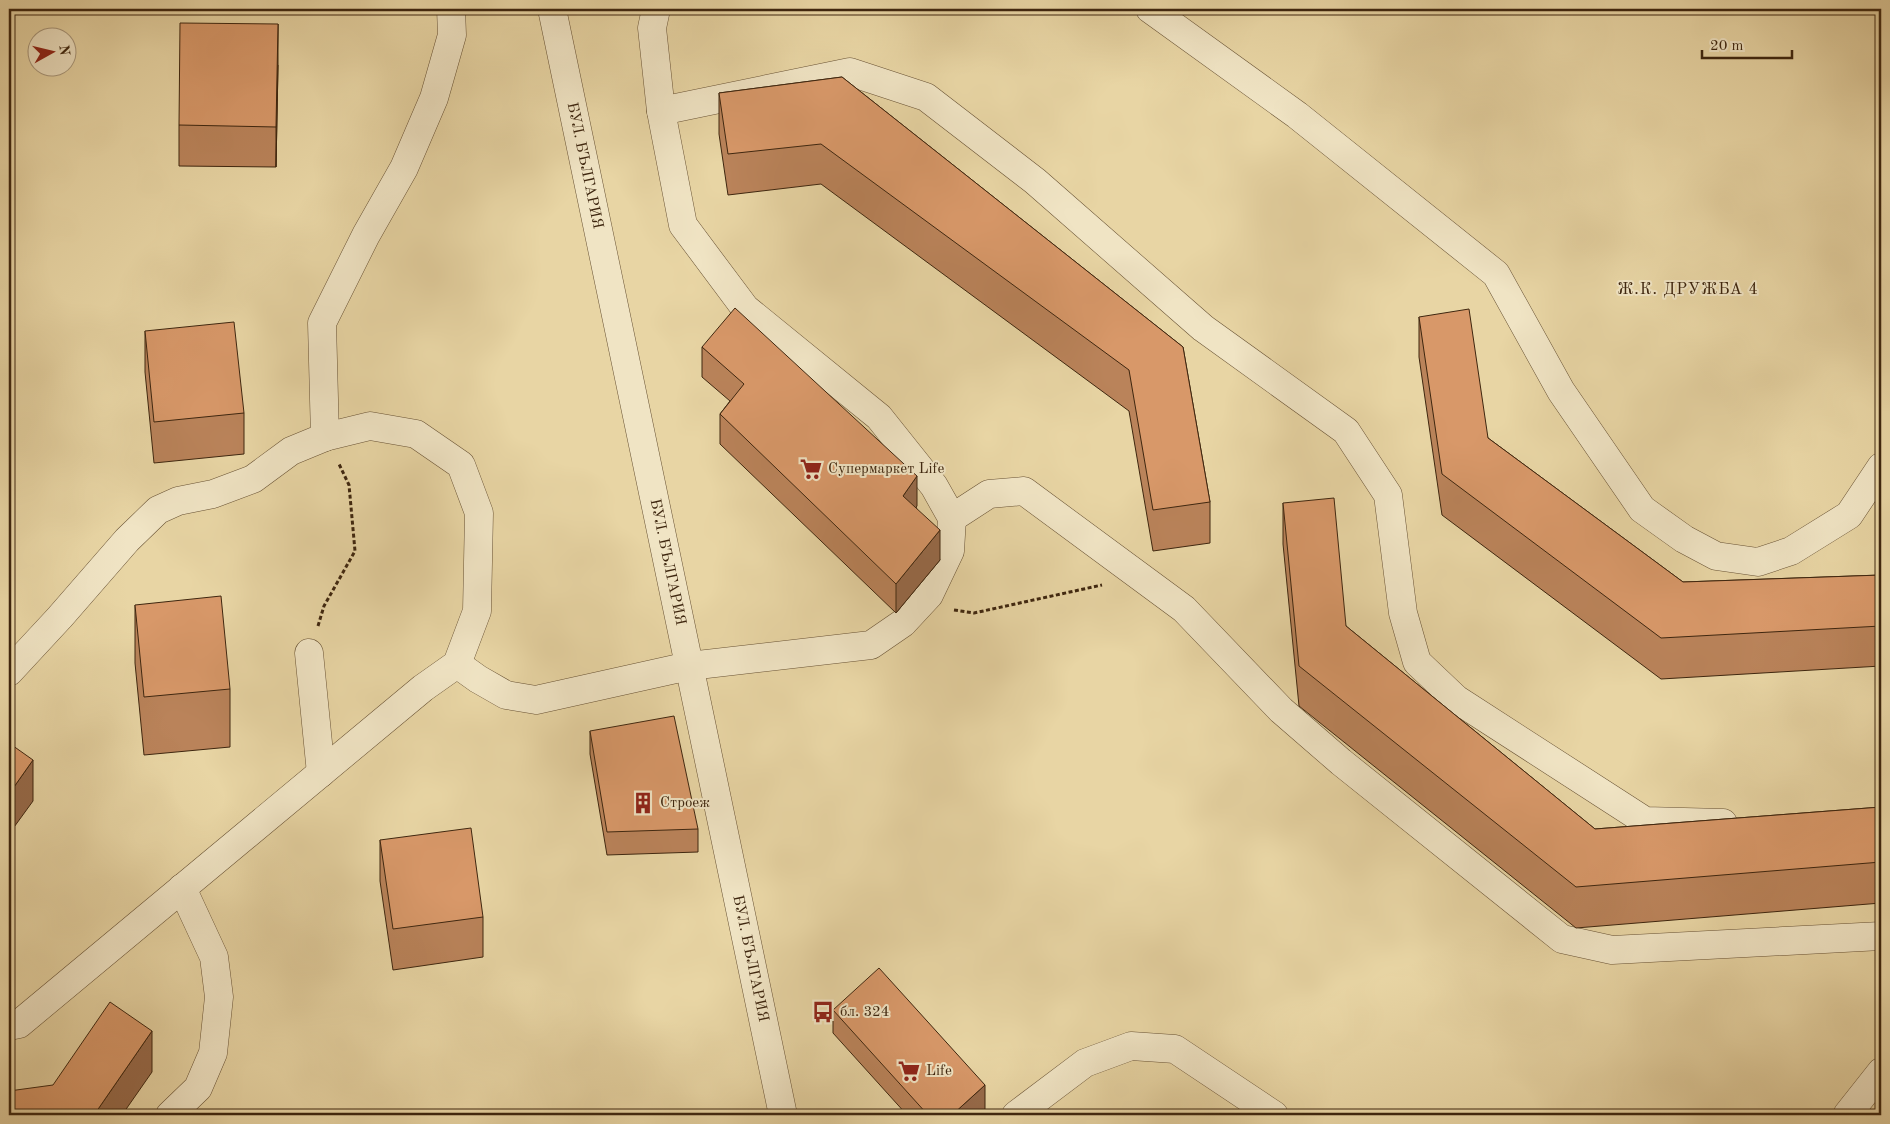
<svg xmlns="http://www.w3.org/2000/svg" width="1890" height="1124" font-family="'Old Standard TT',serif">
<style>
.lines{fill:none;stroke-linecap:round;stroke-linejoin:round}
.minor-casing{stroke:#685234;stroke-width:29}
.path{stroke:#3e260f;stroke-width:3;stroke-dasharray:4 2.5;stroke-linecap:butt}
.minor{stroke:#f0e4c4;stroke-width:28}
.wall{fill:#ba835a;stroke:#3e260f}
.shaded-wall{fill:#976a4a;stroke:#3e260f}
.building{fill:#d89869;stroke:#3e260f}
.labels{text-anchor:middle;dominant-baseline:central;stroke-width:4;stroke-linejoin:round;paint-order:stroke}
.street-label{font-size:15px;fill:#3e260f;stroke:#f0e4c4}
.poi-label{font-size:15px;fill:#3e260f;stroke:#f0e4c4;text-anchor:start}
.neighbourhood-label{font-size:16px;letter-spacing:1px;fill:#3e260f;stroke:#f0e4c4}
</style>
<rect width="100%" height="100%" fill="#e8d5a4"/>
<filter id="stains"><feTurbulence type="fractalNoise" baseFrequency=".004" numOctaves="4"/><feColorMatrix values="0 0 0 0 .2 0 0 0 0 .09 0 0 0 0 .02 0 0 0 .5 -.17"/></filter>
<radialGradient id="worn" r=".72"><stop offset=".6" stop-color="#630" stop-opacity="0"/><stop offset="1" stop-color="#630" stop-opacity=".3"/></radialGradient>
<g class="lines">
<!-- minor casing -->
<g class="minor-casing">
<g id="minor">
<path id="s1" d="M552,9L783,1115"/>
<path d="M1150,9L1297,115L1496,274L1561,391L1642,509L1684,539L1716,556L1758,562L1791,551L1849,515L1881,467"/>
<path d="M661,111L850,72L926,97L1035,181L1203,328L1346,431L1388,495L1403,613L1417,662L1456,699L1645,821L1723,823"/>
<path d="M325,437L322,323L366,235L404,168L434,98L452,35L451,9"/>
<path d="M952,518L989,494L1024,491L1184,609L1281,710L1341,762L1562,939L1612,950L1881,936"/>
<path d="M309,653L321,773"/>
<path d="M457,664L478,679L506,695L536,700L689,666L871,645L903,623L929,595L950,551L952,518L934,486L879,417L745,308L683,225L661,111L652,28L656,9"/>
<path d="M9,672L60,617L127,540L158,510L178,501L213,494L253,479L291,451L325,437L370,426L416,434L461,465L479,513L477,611L457,664L423,688L19,1024L9,1026"/>
<path d="M170,1115L198,1088L213,1053L219,997L214,957L182,888"/>
<path d="M1016,1115L1085,1063L1131,1046L1175,1049L1274,1115"/>
<path d="M1847,1115L1881,1072"/>
</g>
</g>
<!-- path -->
<path class="path" d="M954,610L974,613L1102,585
M318,626L324,606L355,551L349,485L339,464"/>
<!-- minor -->
<use href="#minor" class="minor"/>
</g>
<!-- wall -->
<path class="wall" d="M278,65L276,167L179,166V125Z
M842,77L1183,347L1210,502V543L1153,551L1129,411L821,184L728,195L719,134V93Z
M1419,317L1488,438L1683,582L1881,575V666L1661,679L1442,515L1419,357Z
M145,331L244,413V454L154,463L145,372Z
M702,347L917,506L916,507L940,560L896,613L720,444V414L730,401L702,377Z
M1283,503L1346,626L1595,829L1881,807V903L1576,928L1299,706L1283,544Z
M135,605L230,689V747L144,755L135,663Z
M590,731L698,829V852L607,855L590,754Z
M380,840L483,917V957L393,970L380,881Z
M833,1010L985,1109L977,1115H907L833,1033Z"/>
<!-- shaded-wall -->
<path class="shaded-wall" d="M278,24V65L276,167V127Z
M917,476V506L903,525V496Z
M940,530V560L896,613V584Z
M33,760V801L9,834V794Z
M152,1031V1072L122,1115H94Z
M985,1085V1109L977,1115H952Z"/>
<!-- building -->
<path class="building" d="M180,23L278,24L276,127L179,125Z
M842,77L1183,347L1210,502L1153,510L1129,370L821,144L728,154L719,93Z
M735,308L917,476L903,496L940,530L896,584L720,414L744,384L702,347Z
M1469,309L1488,438L1683,582L1881,575V626L1661,638L1442,474L1419,317Z
M234,322L244,413L154,422L145,331Z
M1334,498L1346,626L1595,829L1881,807V862L1576,887L1299,666L1283,503Z
M221,596L230,689L144,697L135,605Z
M674,716L698,829L607,832L590,731Z
M9,743L33,760L9,794Z
M471,828L483,917L393,929L380,840Z
M879,968L985,1085L952,1115H928L833,1010Z
M110,1002L152,1031L94,1115H9V1091L53,1085Z"/>
<!-- icons -->
<defs>
<g id="supermarket-bare" transform="scale(1.725)"><path d="M-6-5.5h2.5l.6 2H6L4.5 2H-2.5L-4.4-4H-6ZM-1.5 3.2a1.3 1.3 0 1 0 .1 0ZM3 3.2a1.3 1.3 0 1 0 .1 0Z" fill="#8f2418" stroke="#f0e4c4" stroke-width="2.5" paint-order="stroke"/></g>
<g id="building-bare" transform="scale(1.725)"><path d="M-4-6H4V6H1V3H-1V6H-4ZM-2.5-4.3h1.7v1.8h-1.7ZM.8-4.3h1.7v1.8H.8ZM-2.5-1h1.7V.8h-1.7ZM.8-1h1.7V.8H.8Z" fill="#8f2418" stroke="#f0e4c4" stroke-width="2.5" paint-order="stroke"/></g>
<g id="bus-bare" transform="scale(1.725)"><path d="M-5-6H5V4H4V6H2V4H-2V6H-4V4H-5ZM-3.5-4V0h7V-4ZM-3.5 1.2v1.5H-2V1.2ZM2 1.2v1.5H3.5V1.2Z" fill="#8f2418" stroke="#f0e4c4" stroke-width="2.5" paint-order="stroke"/></g>
</defs>
<g fill-rule="evenodd">
<use href="#supermarket-bare" x="811" y="469"/>
<use href="#building-bare" x="643" y="803"/>
<use href="#bus-bare" x="823" y="1012"/>
<use href="#supermarket-bare" x="909" y="1071"/>
</g>
<g class="labels">
<!-- street labels -->
<g class="street-label">
<text stroke="none"><textPath href="#s1" startOffset="160">БУЛ. БЪЛГАРИЯ</textPath></text>
<text stroke="none"><textPath href="#s1" startOffset="565">БУЛ. БЪЛГАРИЯ</textPath></text>
<text stroke="none"><textPath href="#s1" startOffset="970">БУЛ. БЪЛГАРИЯ</textPath></text>
</g>
<!-- poi labels -->
<g class="poi-label">
<text x="828" y="469">Супермаркет Life</text>
<text x="660" y="803">Строеж</text>
<text x="840" y="1012">бл. 324</text>
<text x="926" y="1071">Life</text>
</g>
<!-- neighbourhood labels -->
<g class="neighbourhood-label">
<text x="1688" y="290">Ж.К. ДРУЖБА 4</text>
</g>
</g>
<!-- margin -->
<rect width="1890" height="1124" fill="none" stroke="#e8d5a4" stroke-width="30"/>
<rect x="10" y="10" width="1870" height="1104" fill="none" stroke="#3e260f" stroke-width="2.5"/>
<rect x="15" y="15" width="1860" height="1094" fill="none" stroke="#3e260f"/>
<!-- north arrow -->
<g transform="translate(52 52) rotate(82)"><circle r="24" fill="#f0e4c4" stroke="#a9987c"/>
<path d="M0-4L9 19L0 12L-9 19Z" fill="#8f2418"/>
<text y="-8" font-size="14" font-weight="bold" text-anchor="middle" fill="#3e260f">N</text>
</g>
<!-- scale -->
<path d="M1702 50v8h90v-8" fill="none" stroke="#3e260f" stroke-width="2.5"/>
<text x="1710" y="50" font-size="15" fill="#3e260f" stroke="#f0e4c4" stroke-width="4" paint-order="stroke">20 m</text>
<rect width="100%" height="100%" filter="url(#stains)"/>
<rect width="100%" height="100%" fill="url(#worn)"/>
</svg>
